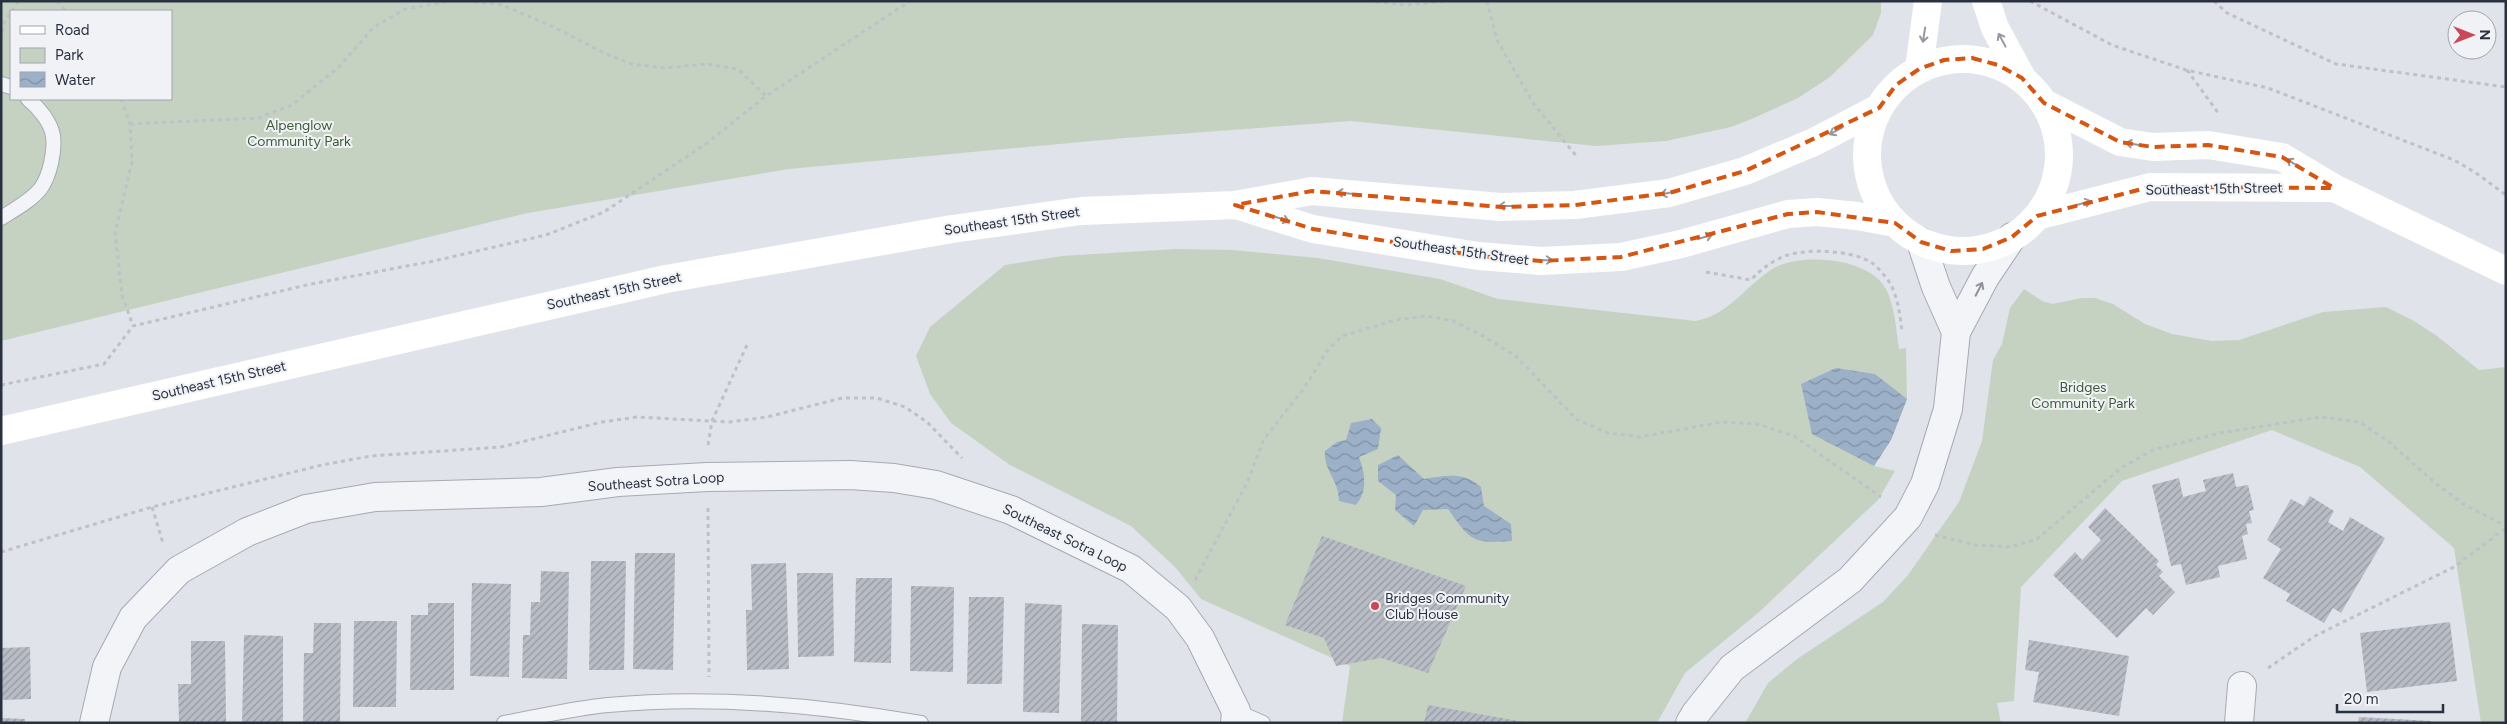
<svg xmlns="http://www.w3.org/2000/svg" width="2507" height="724" font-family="Figtree,sans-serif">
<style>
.green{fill:#c5d2c2;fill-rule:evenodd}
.water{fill:url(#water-waves)}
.building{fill:url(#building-hatch)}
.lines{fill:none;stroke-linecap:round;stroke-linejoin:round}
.service-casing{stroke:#a5aab3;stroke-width:16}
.minor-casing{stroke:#a5aab3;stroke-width:30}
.path{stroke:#bec1c7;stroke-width:3;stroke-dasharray:4 4;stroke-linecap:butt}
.service{stroke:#f3f4f7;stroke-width:14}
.minor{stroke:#f3f4f7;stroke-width:28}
.secondary{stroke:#fff;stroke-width:28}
.oneway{stroke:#9498a0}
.oneway2{stroke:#8e929c}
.marked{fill:none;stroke:#d55511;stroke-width:4;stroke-dasharray:10 6;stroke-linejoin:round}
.poi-dot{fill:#ca4958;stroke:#f0f2f6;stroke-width:2}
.labels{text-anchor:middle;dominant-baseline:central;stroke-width:4;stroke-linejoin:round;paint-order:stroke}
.park-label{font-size:14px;fill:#3d5b37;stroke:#f0f2f6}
.street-label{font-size:14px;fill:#293140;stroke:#f0f2f6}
.poi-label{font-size:14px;fill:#293140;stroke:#f0f2f6;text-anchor:start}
</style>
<defs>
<pattern id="water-waves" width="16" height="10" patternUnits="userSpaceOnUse" patternTransform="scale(1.25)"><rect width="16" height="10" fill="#9cb0c8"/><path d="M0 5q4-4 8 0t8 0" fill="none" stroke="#7f90a4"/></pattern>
<pattern id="building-hatch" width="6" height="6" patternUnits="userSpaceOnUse" patternTransform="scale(1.25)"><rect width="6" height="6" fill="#b8bcc5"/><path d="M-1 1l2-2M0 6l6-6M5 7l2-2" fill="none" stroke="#9699a1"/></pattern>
</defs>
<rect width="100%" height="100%" fill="#e0e3e9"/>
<!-- green -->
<path class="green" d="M1,1H1881V13L1873,35L1830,77L1798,98L1754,118L1731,127L1666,141L1596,146L1351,121L1125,138L789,169L528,213L1,341ZM11,11H171V99H11Z
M1176,249L1233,250L1318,258L1440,279L1498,299L1696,321C1729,315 1746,285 1774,268C1802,252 1870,258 1886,289C1895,307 1896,329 1899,349L1906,348L1907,399L1891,440L1874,466L1895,471L1878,500L1758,613L1685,673L1657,723H1342L1350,666L1201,599L1175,567L1131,526L1010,465L951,423L930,394L916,356L930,327L1005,265L1062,256Z
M2024,289L2042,301L2052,304L2082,298H2095L2113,304L2145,324L2172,334L2212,341L2239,340L2323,312L2386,307L2414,321L2437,336L2479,370L2506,367V723H2481L2454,548L2360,467L2272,430L2122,481L2021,587L2014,701L1997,703L2001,723H1745L1768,683L1797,659L1883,602L1908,575L1959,502L1982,441L1993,360L2002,344L2010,308Z"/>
<!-- water -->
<path class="water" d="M1836,368L1875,374L1907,399L1891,440L1874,466L1812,434L1801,384Z
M1372,419L1381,428L1378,449L1359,457C1365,473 1368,491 1356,505L1339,501C1339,480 1323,470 1325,451L1337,442L1346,440L1351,423Z
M1398,455L1424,479C1446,476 1462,471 1481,487L1484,506L1511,524L1512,541C1472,544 1471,541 1448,509L1423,510L1414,526L1395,510L1396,495L1378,481V465Z"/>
<!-- building -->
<path class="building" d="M2233,473L2236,487L2248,485L2254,510L2249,511L2252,523L2246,524L2248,534L2242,536L2247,559L2218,566L2220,577L2186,585L2181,564L2171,566L2152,485L2179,478L2183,497L2206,491L2203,480Z
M2310,496L2334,511L2328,522L2343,531L2350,517L2385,538L2341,613L2333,608L2324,623L2286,601L2290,594L2263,578L2281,549L2267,540L2291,499L2304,506Z
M2105,508L2159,561L2156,565L2163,572L2159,576L2175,592L2153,615L2146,608L2117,638L2053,575L2075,552L2082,560L2101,540L2088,527Z
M1322,536L1466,586L1428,673L1381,658L1336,666L1324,638L1285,625Z
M635,553H675L673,670L633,669Z
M591,561H626L624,670H589Z
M786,563L789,669L747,670L746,610H752L751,564Z
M541,571L569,572L567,679L522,678L523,635H530L531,602H540Z
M797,573H833L834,656L798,657Z
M856,578H892L891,663L854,662Z
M472,583L511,584L509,677L470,676Z
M911,586L954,587L953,672L910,671Z
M969,597H1004L1002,684H967Z
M428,603H454V690H410L411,615H428Z
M1025,603L1062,605L1059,713L1023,712Z
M354,621H397L396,707H353Z
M2450,622L2457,681L2367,692L2360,633Z
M314,623H341L340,723H303L304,653H313Z
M1082,624L1118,625L1117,723H1081Z
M244,635L283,636V723H242Z
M2029,640L2129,656L2119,716L2033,702L2039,672L2025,670Z
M191,641H225L226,723H179L178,684H191Z
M30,647L31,699L1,700V648Z
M1428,705L1524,722V723H1424Z
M2359,717L2431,721V723H2358Z
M1,718L25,719V723H1Z"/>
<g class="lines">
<!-- service casing -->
<g class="service-casing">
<path id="service" d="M1,84L11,87
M1,218C14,210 32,200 41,188C50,175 55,151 53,136C51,122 38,107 28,99
M1236,711L1263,723
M504,723C538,717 574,708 608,705C713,695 818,705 921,723"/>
</g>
<!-- minor casing -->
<g class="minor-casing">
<path id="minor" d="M1921,242L1936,287L1956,332
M94,723L107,667L133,618L179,570L247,532L306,509L375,497L541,492L618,482L707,477L850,475L894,478L936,485L1011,510L1131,569L1178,608L1200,638L1236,711L1235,723
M1690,723L1696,713L1732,668L1850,580L1908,517L1925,484L1948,409L1956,332L1985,277L2012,237
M2239,723L2242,686"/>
</g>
<!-- path -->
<path class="path" d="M57,1L66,11
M466,1L502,5L556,28L602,52L631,64L665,68L706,64L738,69L766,96
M1368,1L1404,5L1449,1
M1487,1L1497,40L1533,103L1578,158
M2030,1L2112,45L2186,70L2268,88L2454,160L2476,173L2506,195
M2214,1L2227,13L2336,64L2506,87
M12,11L19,1
M1,40L5,21L11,12
M2187,70L2219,114
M121,99L130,124L132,162L115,233L122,295L133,326
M130,124L258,118L292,105L340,66L374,27L405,9L451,1
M1706,272L1751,280C1761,269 1772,261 1785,256C1806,248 1853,250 1872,263C1877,266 1884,275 1888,280C1898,295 1900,315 1902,332
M1,385L104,364L133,326L311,284L434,261L546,235L604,212L707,143L766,96L910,1
M708,445L712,421L747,345
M152,507L163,543
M708,508L709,677
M1935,535L1975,545L2010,547L2037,539L2121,468L2153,450L2220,433L2320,417L2360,422L2389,442L2434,482L2465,505L2506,526
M1,552L152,507L322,465L371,456L501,447L602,422L637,417L729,422L767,417L842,398H877L905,407L927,422L962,458
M1195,580L1247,483L1264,439L1305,387L1327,351L1342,336L1395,320L1426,316L1454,321L1483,336L1517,357L1576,419L1608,433L1640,437L1722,422L1757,424L1794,436L1881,497
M2268,668L2315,636L2454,567L2506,528"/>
<!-- service -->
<use href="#service" class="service"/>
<!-- minor -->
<use href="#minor" class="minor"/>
<!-- secondary -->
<path class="secondary" d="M1986,1L1995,28L2022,78
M1867 155a96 96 0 1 1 192 0a96 96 0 1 1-192 0Z
M1919,69L1928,1
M2044,103L2120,142L2153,147L2208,145L2282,157L2334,188L2506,271
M1239,206L1313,229L1478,256L1541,261L1621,257L1681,244L1788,214L1817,212L1857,216L1895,223
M2037,216L2150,187L2334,188
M1,431L666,279L952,229L1081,211L1235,205L1312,191L1501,207L1575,205L1669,193L1745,171L1814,142L1879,108"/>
</g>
<!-- one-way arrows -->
<defs><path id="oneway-shaft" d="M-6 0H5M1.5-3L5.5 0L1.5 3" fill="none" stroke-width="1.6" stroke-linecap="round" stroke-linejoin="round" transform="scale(1.25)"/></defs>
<g class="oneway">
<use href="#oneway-shaft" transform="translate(1924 35) rotate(99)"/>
<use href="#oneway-shaft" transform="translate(2002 40) rotate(-118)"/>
<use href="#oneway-shaft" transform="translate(1836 131) rotate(152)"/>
<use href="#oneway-shaft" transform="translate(2133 144) rotate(-171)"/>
<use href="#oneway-shaft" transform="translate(2293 163) rotate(-149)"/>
<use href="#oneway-shaft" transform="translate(1344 193) rotate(-175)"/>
<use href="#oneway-shaft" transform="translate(1668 193) rotate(169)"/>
<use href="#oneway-shaft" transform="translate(2084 203) rotate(-16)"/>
<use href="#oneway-shaft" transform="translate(1506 206) rotate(-180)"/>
<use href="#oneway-shaft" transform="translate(1282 219) rotate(17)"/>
<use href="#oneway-shaft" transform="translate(1705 237) rotate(-16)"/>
<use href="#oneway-shaft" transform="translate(1545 260) rotate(-1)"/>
</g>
<use class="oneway2" href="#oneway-shaft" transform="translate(1979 289) rotate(-63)"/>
<!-- marked area -->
<path class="marked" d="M1972,58L1998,65L2022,78L2044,103L2120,142L2153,147L2208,145L2282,157L2334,188L2150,187L2037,216L2012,237L1983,249L1951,251L1921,242L1895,223L1817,212L1788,214L1621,257L1541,261L1478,256L1313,229L1235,205L1312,191L1501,207L1575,205L1669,193L1745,171L1879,108L1896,85L1919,69L1944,60Z"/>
<!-- markers -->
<circle class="poi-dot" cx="1375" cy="606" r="5"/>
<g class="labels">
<!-- park labels -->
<g class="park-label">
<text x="299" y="125">Alpenglow<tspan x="299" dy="16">Community Park</tspan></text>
<text x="2083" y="387">Bridges<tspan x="2083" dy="16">Community Park</tspan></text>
</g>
<!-- street labels -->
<g class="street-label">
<text transform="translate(2214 189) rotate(-1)">Southeast 15th Street</text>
<text transform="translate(1012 221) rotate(-8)">Southeast 15th Street</text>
<text transform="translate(1461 251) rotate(8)">Southeast 15th Street</text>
<text transform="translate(614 291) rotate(-12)">Southeast 15th Street</text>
<text transform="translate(219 381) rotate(-13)">Southeast 15th Street</text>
<text transform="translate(656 482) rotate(-4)">Southeast Sotra Loop</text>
<text transform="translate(1065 538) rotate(26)">Southeast Sotra Loop</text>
</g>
<!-- poi labels -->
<g class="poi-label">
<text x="1385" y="598">Bridges Community<tspan x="1385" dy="16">Club House</tspan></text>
</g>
</g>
<!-- border -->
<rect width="2507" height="724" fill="none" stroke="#293140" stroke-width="5"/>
<!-- legend -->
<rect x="10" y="10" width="162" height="90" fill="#f0f2f6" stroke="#a0a5ad"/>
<rect x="20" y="26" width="25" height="8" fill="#ffffff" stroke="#a0a5ad"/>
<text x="55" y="35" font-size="15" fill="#293140">Road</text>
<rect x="20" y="48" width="25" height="15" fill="#c5d2c2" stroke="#a0a5ad"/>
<text x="55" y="60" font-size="15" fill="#293140">Park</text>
<rect x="20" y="72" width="25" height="15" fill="url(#water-waves)" stroke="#a0a5ad"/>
<text x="55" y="85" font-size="15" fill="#293140">Water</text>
<!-- north arrow -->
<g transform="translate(2472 35) rotate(90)"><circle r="24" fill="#f0f2f6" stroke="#a0a5ad"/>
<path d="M0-4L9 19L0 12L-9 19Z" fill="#ca4958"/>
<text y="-8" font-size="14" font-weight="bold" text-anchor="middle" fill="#293140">N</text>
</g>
<!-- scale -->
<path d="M2337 704v8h106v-8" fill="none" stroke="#293140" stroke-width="2.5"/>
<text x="2344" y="704" font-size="15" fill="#293140" stroke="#f0f2f6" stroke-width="4" paint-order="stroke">20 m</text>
</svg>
